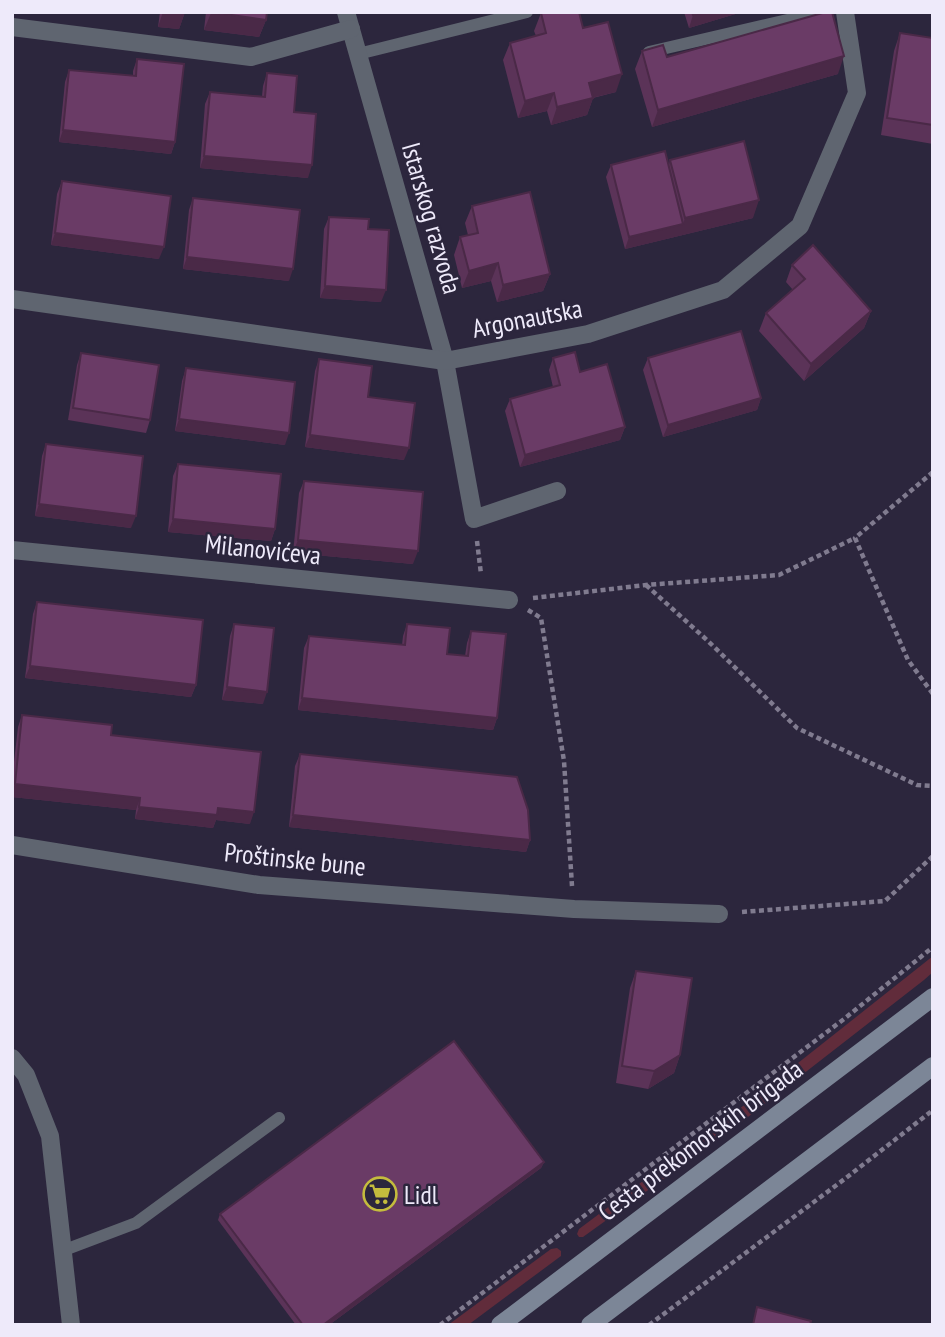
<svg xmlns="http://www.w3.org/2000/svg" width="945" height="1337" font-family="'PT Sans Narrow',sans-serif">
<rect width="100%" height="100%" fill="#2c263d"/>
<g fill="#612c3b">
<polygon points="933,956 933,972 924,980 726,1134 583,1237 579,1237 577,1234 579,1229 759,1094"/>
<polygon points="557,1248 561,1251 561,1256 468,1325 448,1325 551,1249"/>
</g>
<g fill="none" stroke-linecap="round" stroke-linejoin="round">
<g stroke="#807b8f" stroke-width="4.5" stroke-dasharray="5 3.5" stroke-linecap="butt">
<polyline points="933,472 855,538 908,660 933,694"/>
<polyline points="477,541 481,574"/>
<polyline points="646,585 708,641 797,728 917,785 933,786"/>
<polyline points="533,598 646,585 779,575 855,538"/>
<polyline points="528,610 541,618 564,761 572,886"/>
<polyline points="742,912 885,901 933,856"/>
<polyline points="440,1325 844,1019 933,947"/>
<polyline points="649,1325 846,1178 933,1110"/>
</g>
<g stroke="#5f6570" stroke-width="12">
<polyline points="649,52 822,12"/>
<polyline points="358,54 527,12"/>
<polyline points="62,1251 136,1223 279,1118"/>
</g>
<g stroke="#5f6570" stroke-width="18">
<polyline points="346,12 445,361 474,519 557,491"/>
<polyline points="12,27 251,57 351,29"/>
<polyline points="12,299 445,361 588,334 723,290 800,226 857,93 845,12"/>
<polyline points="12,550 509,600"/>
<polyline points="12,845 259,885 574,909 719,914"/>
<polyline points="12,1058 26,1075 50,1136 71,1325"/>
</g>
<g stroke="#7c8697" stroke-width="18">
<polyline points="500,1325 933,997"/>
<polyline points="590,1325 933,1066"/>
</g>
</g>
<g fill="#5b3358">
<polygon points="160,12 185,12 179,29 158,27"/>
<polygon points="206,12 267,12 266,20 259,37 204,30"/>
<polygon points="684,12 742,12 689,28"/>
<polygon points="541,13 583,28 616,92 593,98 587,115 551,125 547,111 518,118 503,60 510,43 536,36 534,31"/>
<polygon points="900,33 933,38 933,144 881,135 894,51"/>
<polygon points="642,51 667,57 838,74 652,127 635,69"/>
<polygon points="137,59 175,142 171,154 59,142 65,82 69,70 133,76 133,71"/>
<polygon points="267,73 294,112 308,178 200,168 205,104 210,92 262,96 263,86"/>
<polygon points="670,160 753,218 625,249 606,177 611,165 669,165"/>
<polygon points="62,181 159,259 51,245 57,194"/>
<polygon points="193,198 289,281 183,269 189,210"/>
<polygon points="472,206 550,274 543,291 497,302 491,281 462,288 454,255 460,237 468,235 465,223"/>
<polygon points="329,217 368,229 381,302 320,298 324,229"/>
<polygon points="792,265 871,311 864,328 804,381 759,331 766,313 793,290 786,282"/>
<polygon points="81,353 150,420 146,433 68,420 77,365"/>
<polygon points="553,358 580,372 625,427 620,440 520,467 505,411 510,399 553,387 549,370"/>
<polygon points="648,358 761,398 757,410 663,437 643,370"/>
<polygon points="319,359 368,397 404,460 305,447 315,371"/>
<polygon points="186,368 285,445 175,431 182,381"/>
<polygon points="46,444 131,528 35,516 42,456"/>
<polygon points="178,464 275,529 271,541 168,532 173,476"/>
<polygon points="304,481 413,564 293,553 299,493"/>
<polygon points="37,602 196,685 191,697 25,678 33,614"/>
<polygon points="234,624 263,704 222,700 230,636"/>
<polygon points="407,624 447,654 465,656 467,643 471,631 497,718 493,730 298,710 304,648 309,636 402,645 403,636"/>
<polygon points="22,715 111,735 250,824 216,820 213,828 135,819 136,810 12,797 12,779 18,727"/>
<polygon points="300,754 530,840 526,852 289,827 295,766"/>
<polygon points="636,971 680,1055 674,1073 648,1089 616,1083 630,988"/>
<polygon points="544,1162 541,1168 329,1325 296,1325 218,1220 220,1214"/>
</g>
<g fill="#4a2947">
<polygon points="163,12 185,12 179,29 158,27"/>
<polygon points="704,12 742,12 689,28 693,15"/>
<polygon points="211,13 266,20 259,37 204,30"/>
<polygon points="844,56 838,74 652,127 658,110"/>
<polygon points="622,74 616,92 583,100 589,83"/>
<polygon points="554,93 547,111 518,118 525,101"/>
<polygon points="593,98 587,115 551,125 557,107"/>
<polygon points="63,130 175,142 171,154 59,142"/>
<polygon points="204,156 312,165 308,178 200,168"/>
<polygon points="759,200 753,218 625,249 629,237 683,224 685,218"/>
<polygon points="55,233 164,247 159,259 51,245"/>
<polygon points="187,257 293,269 289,281 183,269"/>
<polygon points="498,263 491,281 462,288 469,271"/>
<polygon points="550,274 543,291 497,302 503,285"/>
<polygon points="325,286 386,290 381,302 320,298"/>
<polygon points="871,311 864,328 804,381 811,364"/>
<polygon points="761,398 757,410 663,437 668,425"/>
<polygon points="179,419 289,433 285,445 175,431"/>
<polygon points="625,427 620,440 520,467 525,455"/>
<polygon points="310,435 409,448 404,460 305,447"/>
<polygon points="39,504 136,516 131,528 35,516"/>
<polygon points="173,519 275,529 271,541 168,532"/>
<polygon points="298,540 418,551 413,564 293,553"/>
<polygon points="30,666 196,685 191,697 25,678"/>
<polygon points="227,687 267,692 263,704 222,700"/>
<polygon points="302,698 497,718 493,730 298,710"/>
<polygon points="15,784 140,798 136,810 12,797 12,791"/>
<polygon points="139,807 218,808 254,812 250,824 216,820 213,828 135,819"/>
<polygon points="293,815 530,840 526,852 289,827"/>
<polygon points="680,1055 674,1073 648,1089 654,1071"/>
<polygon points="544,1162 541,1168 329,1325 323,1325"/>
</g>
<g fill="#6a3b66" stroke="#4a2947" stroke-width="2">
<polygon points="211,12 267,12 266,20"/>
<polygon points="544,12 579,12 583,28 608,22 622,74 589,83 593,98 557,107 554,93 525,101 510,43 546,33 541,13"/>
<polygon points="692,12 704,12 693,15"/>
<polygon points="826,12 832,12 844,56 658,110 642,51 663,45 667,57"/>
<polygon points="900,33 933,38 933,125 887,118"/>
<polygon points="137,59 184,64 175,142 63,130 69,70 136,76"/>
<polygon points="267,73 297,76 294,112 316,114 312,165 204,156 210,92 265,97"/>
<polygon points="744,141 759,200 685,218 670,160"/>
<polygon points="665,151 683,224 629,237 611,165"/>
<polygon points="62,181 171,196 164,247 55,233"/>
<polygon points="530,192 550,274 503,285 498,263 469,271 460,237 478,233 472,206"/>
<polygon points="193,198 300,210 293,269 187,257"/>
<polygon points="329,217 369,219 368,229 389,230 386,290 325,286"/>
<polygon points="813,245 871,311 811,364 766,313 805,279 792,265"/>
<polygon points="741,331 761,398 668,425 648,358"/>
<polygon points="575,352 580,372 607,364 625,427 525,455 510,399 560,385 553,358"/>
<polygon points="81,353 159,365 150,420 73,408"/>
<polygon points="319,359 372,366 368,397 415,403 409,448 310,435"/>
<polygon points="186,368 295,382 289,433 179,419"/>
<polygon points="46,444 143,456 136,516 39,504"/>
<polygon points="178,464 281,474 275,529 173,519"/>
<polygon points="304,481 423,492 418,551 298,540"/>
<polygon points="37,602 203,620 196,685 30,666"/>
<polygon points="234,624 274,628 267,692 227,687"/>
<polygon points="407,624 450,628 447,654 468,656 471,631 506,634 497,718 302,698 309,636 405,645"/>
<polygon points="22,715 112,725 111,735 261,752 254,812 218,808 217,815 139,807 140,798 15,784"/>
<polygon points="300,754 517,777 528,810 530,840 293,815"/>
<polygon points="636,971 692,978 680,1055 654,1071 622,1066"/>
<polygon points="454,1041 544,1162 323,1325 303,1325 220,1214"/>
<polygon points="757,1307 811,1321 810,1325 753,1325"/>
</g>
<defs>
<symbol id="supermarket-ring" viewBox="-11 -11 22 22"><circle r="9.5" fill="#2c263d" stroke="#c4bc3d" stroke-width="1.5"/><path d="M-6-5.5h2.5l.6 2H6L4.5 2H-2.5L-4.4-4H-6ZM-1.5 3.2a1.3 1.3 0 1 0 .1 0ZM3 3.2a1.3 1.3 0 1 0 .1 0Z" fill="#c4bc3d"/></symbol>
</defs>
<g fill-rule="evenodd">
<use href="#supermarket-ring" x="361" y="1175" width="38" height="38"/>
</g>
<g text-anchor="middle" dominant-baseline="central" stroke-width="5" stroke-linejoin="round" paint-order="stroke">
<g font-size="26" fill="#eeeafa" stroke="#2c263d">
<text transform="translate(432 218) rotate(74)">Istarskog razvoda</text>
<text transform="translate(527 318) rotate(-11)">Argonautska</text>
<text transform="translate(263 549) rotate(6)">Milanovićeva</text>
<text transform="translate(295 859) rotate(6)">Proštinske bune</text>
<text transform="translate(700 1140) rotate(-37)">Cesta prekomorskih brigada</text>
</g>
<g font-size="26" fill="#eeeafa" stroke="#2c263d" text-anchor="start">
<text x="404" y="1194">Lidl</text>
</g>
</g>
<rect width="945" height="1337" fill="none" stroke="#eeeafa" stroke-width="28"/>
</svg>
